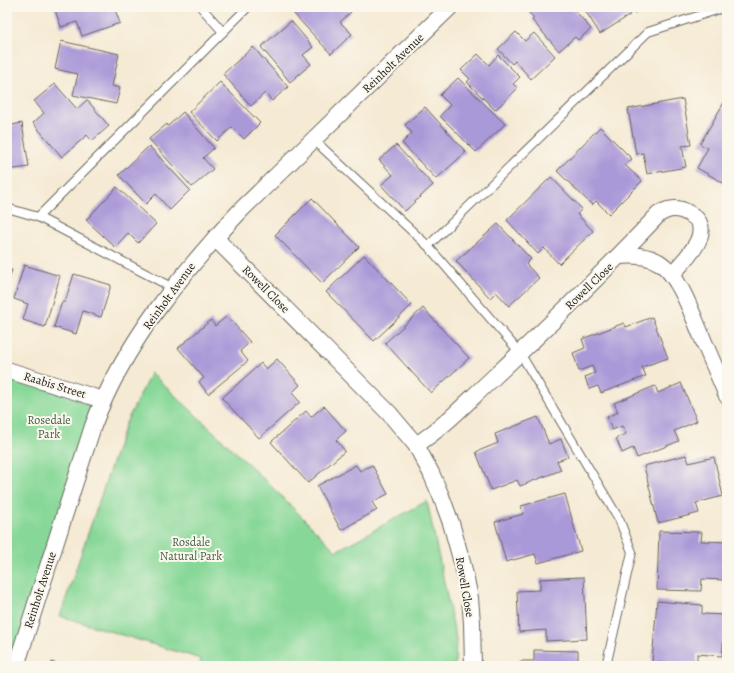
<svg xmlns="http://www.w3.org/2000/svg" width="734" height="673" font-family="Alegreya,serif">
<rect width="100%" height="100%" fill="#fbf7ec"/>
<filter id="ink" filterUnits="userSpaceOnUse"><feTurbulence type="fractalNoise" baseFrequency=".025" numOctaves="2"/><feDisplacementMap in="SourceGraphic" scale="8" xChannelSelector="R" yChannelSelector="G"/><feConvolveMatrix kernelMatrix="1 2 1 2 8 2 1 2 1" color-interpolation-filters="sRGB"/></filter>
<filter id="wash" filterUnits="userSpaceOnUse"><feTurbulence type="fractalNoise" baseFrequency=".012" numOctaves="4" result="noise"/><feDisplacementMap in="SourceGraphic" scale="16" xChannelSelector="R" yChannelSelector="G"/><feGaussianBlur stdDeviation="0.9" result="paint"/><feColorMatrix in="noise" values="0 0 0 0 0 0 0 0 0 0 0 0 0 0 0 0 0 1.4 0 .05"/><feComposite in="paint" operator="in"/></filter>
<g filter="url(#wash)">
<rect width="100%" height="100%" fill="#f5ead4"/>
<g fill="#87d898" stroke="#527a5a">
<polygon points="7,370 103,400 16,666 7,666"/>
<polygon points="151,373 260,475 336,551 427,501 456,639 455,666 200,666 201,659 60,616 125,425"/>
</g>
<g id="blocks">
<g fill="#aa99d8">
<polygon points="54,7 114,7 120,23 82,36 77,22 61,27"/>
<polygon points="301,7 346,7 351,12 340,22 352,34 331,54 294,14"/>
<polygon points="524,7 572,7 591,29 578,40 575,37 559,51 532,20 534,18"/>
<polygon points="583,7 624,7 630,15 600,34"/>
<polygon points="631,7 647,7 634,13"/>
<polygon points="291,21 313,47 303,55 311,64 290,82 261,47"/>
<polygon points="516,32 525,41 534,33 555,56 531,79 515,61 512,64 498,49"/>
<polygon points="61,41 119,54 112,86 120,88 116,104 73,95 78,74 55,69"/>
<polygon points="253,47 288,87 272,101 265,93 251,106 223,74"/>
<polygon points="478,54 489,65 498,55 520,77 513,84 518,88 495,110 467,82 470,79 461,70"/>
<polygon points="458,78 505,124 476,152 440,116 450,105 440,95"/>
<polygon points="220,82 260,123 244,139 232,127 217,141 189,112"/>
<polygon points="55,84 77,109 87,100 109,126 92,141 87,135 62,157 33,123 44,113 34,101"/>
<polygon points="727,97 727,185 697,168 708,148 700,144"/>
<polygon points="683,99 691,145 682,146 686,167 647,174 643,153 636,154 628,109"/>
<polygon points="425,107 466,152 436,179 402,143 412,133 405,125"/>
<polygon points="183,112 214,148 203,158 213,169 192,187 149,139 167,124 168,126"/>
<polygon points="22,123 29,167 7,170 7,126"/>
<polygon points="600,127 632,159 625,165 642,181 609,214 596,201 592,205 557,171"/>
<polygon points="396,145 433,185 405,211 381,185 393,175 379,160"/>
<polygon points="149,146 190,190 170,210 156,194 146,204 119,175"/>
<polygon points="551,177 582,209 577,214 593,231 559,264 544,248 538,254 507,220"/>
<polygon points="117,187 156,224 138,243 128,233 115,247 86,220"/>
<polygon points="312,198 359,247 322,283 275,235"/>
<polygon points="498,224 531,259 526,264 539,278 509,306 496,292 490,298 456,261"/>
<polygon points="364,255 412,305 374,341 326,292"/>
<polygon points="24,265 60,276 45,327 23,320 28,304 14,299"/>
<polygon points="7,269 12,270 7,285"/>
<polygon points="74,274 111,285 101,317 83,311 76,334 54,327 62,302 65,302"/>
<polygon points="423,308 469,358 431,393 385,343"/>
<polygon points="227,316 250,342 240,351 248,361 208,394 199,382 204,378 178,348 211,320 215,326"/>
<polygon points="652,317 668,358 642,367 646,376 601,393 598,386 589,389 585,377 595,373 592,366 579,371 573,353 585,348 582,339 624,323 626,327"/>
<polygon points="277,359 300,385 292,393 300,402 259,438 222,398 261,363 266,369"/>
<polygon points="681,383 697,421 674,431 679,441 637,458 633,448 622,453 616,438 626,434 622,426 612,430 607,417 618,412 614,403 655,386 658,393"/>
<polygon points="324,406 346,431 336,440 345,451 308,483 271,442 306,411 311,417"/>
<polygon points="538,417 549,444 561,439 568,457 557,461 561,470 520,486 517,480 491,490 476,452 498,443 495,434"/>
<polygon points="686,455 689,463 714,457 723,496 696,503 699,513 658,523 644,466"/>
<polygon points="356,465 360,471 372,465 388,494 372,502 377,510 341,530 317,486"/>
<polygon points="565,494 581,551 538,563 535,554 506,562 495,522 523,514 521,506"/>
<polygon points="659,531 702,532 701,541 727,542 725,580 702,579 701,591 657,590"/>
<polygon points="584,577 587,639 546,641 546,630 519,632 517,591 540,590 540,579"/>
<polygon points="657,601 702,605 702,614 726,615 722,656 697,654 697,666 652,662"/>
<polygon points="534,650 578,651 578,666 520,666 520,661 534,661"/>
<polygon points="52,662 62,666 51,666"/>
</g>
</g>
</g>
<g filter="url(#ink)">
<use href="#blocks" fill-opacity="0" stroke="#68645c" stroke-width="1"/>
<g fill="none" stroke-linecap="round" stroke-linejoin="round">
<defs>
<g id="lane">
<polyline points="201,7 223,32"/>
<polyline points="314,140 428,246 520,353 619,519 632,552 606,666"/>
<polyline points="7,208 38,217 173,288"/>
<polyline points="38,217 248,7"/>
<polyline points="428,246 648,32 726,7"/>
</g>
<g id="street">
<polyline points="215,238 389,413 416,445 431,473 441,496 451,523 463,566 470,598 472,623 473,666"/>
<path d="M619 256C634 255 647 255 660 263 679 275 693 316 702 337 710 357 719 376 727 396"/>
<polyline points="7,370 103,400"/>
<path d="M416 445C444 427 467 402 492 379 549 326 605 271 659 214 669 208 678 207 688 213 719 228 685 260 672 274"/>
<path d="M16 666 93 426C124 343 181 274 241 210L450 7"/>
</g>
</defs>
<use href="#lane" stroke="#68645c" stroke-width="10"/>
<use href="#street" stroke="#68645c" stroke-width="18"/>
<use href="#lane" stroke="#fff" stroke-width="8"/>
<use href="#street" stroke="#fff" stroke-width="16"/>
</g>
</g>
<g text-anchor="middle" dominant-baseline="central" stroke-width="4" stroke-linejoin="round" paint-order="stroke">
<g font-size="12" fill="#1c1c1c" stroke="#fbf7ec">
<text transform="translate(393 63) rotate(-44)">Reinholt Avenue</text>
<text transform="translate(589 286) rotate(-44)">Rowell Close</text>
<text transform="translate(266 289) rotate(45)">Rowell Close</text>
<text transform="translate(169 296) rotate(-54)">Reinholt Avenue</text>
<text transform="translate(55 385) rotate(17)">Raabis Street</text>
<text transform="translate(465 587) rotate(80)">Rowell Close</text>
<text transform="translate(40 590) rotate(-72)">Reinholt Avenue</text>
</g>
<g font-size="12" fill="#415e47" stroke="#fbf7ec">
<text x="49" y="420">Rosedale<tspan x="49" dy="14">Park</tspan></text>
<text x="191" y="542">Rosdale<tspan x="191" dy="14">Natural Park</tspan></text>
</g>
</g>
<rect width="734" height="673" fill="none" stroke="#fbf7ec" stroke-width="24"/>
</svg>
